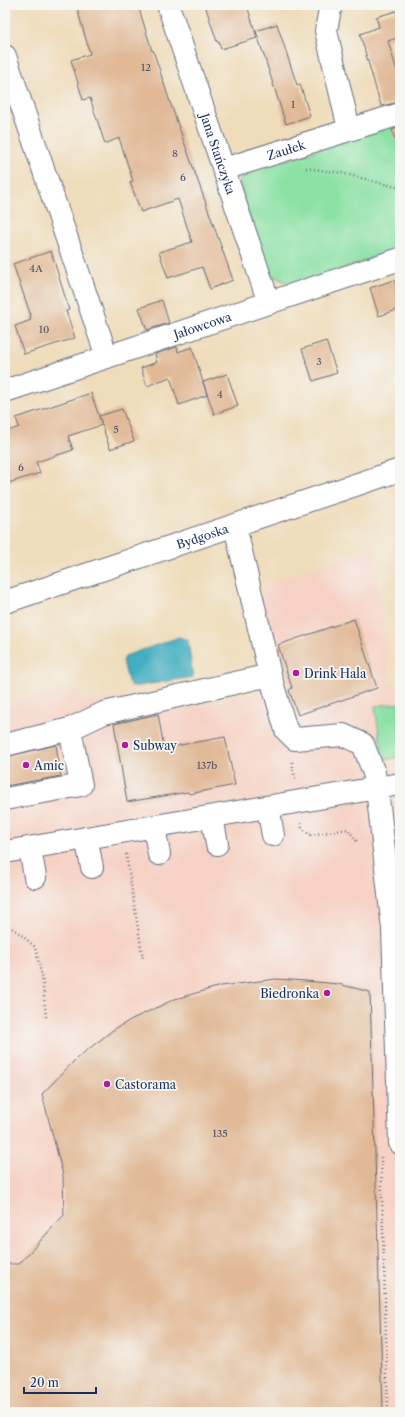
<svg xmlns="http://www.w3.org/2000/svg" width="405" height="1417" font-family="'Libre Caslon Text',serif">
<rect width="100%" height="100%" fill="#f6f6f2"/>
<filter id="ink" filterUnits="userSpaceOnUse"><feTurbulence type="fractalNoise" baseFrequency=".025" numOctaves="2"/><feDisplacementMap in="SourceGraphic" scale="8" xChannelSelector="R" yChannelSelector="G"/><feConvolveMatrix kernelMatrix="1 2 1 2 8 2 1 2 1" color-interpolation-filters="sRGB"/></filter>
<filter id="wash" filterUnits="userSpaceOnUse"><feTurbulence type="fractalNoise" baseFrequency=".012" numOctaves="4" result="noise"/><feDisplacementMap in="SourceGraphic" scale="16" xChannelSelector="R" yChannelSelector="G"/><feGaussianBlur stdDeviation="0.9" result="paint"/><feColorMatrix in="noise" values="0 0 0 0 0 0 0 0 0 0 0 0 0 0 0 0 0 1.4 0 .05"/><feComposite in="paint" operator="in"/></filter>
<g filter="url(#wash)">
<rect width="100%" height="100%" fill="#efdcba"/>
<polygon fill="#f6d2c4" points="374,549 391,686 400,686 400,1412 5,1412 5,702 14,700 80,690 82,703 153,691 158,713 258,694 264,584"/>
<g fill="#8be1a4" stroke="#538881">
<path d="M400 122V249L297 284C284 283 276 278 266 270L239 182 244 174Z"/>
<polygon points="400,703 400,757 383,760 375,706"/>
</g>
<polygon fill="#42afc0" stroke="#2e6f8f" points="179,637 188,640 193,677 132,687 128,681 123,662 125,656"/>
<g id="blocks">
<g fill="#e1b996">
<polygon points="88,5 138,5 152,51 153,50 170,102 233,280 210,289 202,267 168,278 159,252 192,242 178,199 141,212 130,182 133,181 119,138 105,144 90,98 83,100 71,60 90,54 77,8"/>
<polygon points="205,5 247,5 257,38 221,49 219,42 217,42"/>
<polygon points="396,11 400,23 400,37 388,41 400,81 400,102 381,106 360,34 379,27 376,17"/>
<polygon points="277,24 297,85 300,84 310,116 286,124 256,31"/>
<polygon points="400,127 400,139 395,140 392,130"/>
<polygon points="51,251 69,310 66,311 75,338 24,354 15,326 31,320 30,316 31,316 13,264"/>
<polygon points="394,280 400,297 400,309 379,316 370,288"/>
<polygon points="162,300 169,323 147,330 139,308"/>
<polygon points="326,341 337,373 313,381 302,349"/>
<polygon points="177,347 178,352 192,347 207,395 179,405 170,377 147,386 141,368 157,362 155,354"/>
<polygon points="227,374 238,406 214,414 203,382"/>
<polygon points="91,393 102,425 68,436 73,450 36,462 40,473 5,484 5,432 19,427 16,418"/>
<polygon points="122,409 134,441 110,449 99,416"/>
<polygon points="354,619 377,688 298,715 289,690 292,688 278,645"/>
<polygon points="158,714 164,748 225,737 235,785 189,794 188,792 127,802 114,724"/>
<polygon points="56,745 61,776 5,786 5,757"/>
<polygon points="276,979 306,981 338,984 370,992 383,1412 7,1412 5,1331 5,1264 19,1264 64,1215 63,1175 42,1094 77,1058 113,1030 132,1019 175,999 221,986"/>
</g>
</g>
</g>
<g filter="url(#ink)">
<use href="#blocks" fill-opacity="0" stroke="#656c7e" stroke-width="1"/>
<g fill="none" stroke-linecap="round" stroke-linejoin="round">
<defs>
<g id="minor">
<path id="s1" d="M168 5 269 303"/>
<polyline points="332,5 330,9 326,31 349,129"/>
<polyline points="5,56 107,357"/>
<path id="s2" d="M224 169 400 114"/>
<path id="s3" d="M5 391 400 259"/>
<polyline points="235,526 270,675 286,730 295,739 343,735 363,744 374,773 377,789 393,929 400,1143"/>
<path id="s4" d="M5 602 400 470"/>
<polyline points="5,745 70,729 104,713 270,675"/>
<polyline points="5,799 81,785 70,729"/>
<polyline points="268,807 273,835"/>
<polyline points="212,817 217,844"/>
<polyline points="154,827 159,854"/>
<polyline points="86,838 92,867"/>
<polyline points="30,848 35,877"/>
<polyline points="5,852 400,784"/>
</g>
</defs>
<use href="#minor" stroke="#656c7e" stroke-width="24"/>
<g stroke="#656c7e" stroke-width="2.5" stroke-dasharray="1 3" stroke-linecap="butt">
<polyline points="306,168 342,173 400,188"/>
<polyline points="292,762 295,779"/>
<polyline points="301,823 302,828 310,835 348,829 358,843"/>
<polyline points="126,854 143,959"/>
<polyline points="5,924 18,932 35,947 42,977 46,1017"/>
<polyline points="381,1157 388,1412"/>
</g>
<use href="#minor" stroke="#fff" stroke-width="22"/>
</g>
</g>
<g fill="#b5179e" stroke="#f6f6f2" stroke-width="1.5">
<circle cx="296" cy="673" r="4"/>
<circle cx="125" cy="745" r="4"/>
<circle cx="26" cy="765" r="4"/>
<circle cx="327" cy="993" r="4"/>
<circle cx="107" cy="1084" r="4"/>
</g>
<g text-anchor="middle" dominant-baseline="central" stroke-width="3.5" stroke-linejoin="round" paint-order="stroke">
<g font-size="10" fill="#4c526c">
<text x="146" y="67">12</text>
<text x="293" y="104">1</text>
<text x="175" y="153">8</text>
<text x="183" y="177">6</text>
<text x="36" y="268">4A</text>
<text x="44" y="329">10</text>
<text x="319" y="361">3</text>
<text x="220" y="394">4</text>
<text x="116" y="429">5</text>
<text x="21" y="467">6</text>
<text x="207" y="765">137b</text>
<text x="220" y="1133">135</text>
</g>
<g font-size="12" fill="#1b2f5e" stroke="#f6f6f2">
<text stroke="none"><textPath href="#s2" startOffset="65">Zaułek</textPath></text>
<text stroke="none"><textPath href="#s1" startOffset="157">Jana Stańczyka</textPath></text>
<text stroke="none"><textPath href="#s3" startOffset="208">Jałowcowa</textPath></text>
<text stroke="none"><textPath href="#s4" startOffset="208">Bydgoska</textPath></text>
</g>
<g font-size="12" fill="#1b2f5e" stroke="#f6f6f2" text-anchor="start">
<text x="304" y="673">Drink Hala</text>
<text x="133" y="745">Subway</text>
<text x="34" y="765">Amic</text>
<text x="319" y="993" text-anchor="end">Biedronka</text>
<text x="115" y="1084">Castorama</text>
</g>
</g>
<rect width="405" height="1417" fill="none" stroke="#f6f6f2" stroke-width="20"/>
<path d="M24 1387v6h72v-6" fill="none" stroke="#1b2f5e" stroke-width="2"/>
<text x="30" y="1387" font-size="12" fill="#1b2f5e" stroke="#f6f6f2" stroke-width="3" paint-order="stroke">20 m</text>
</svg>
